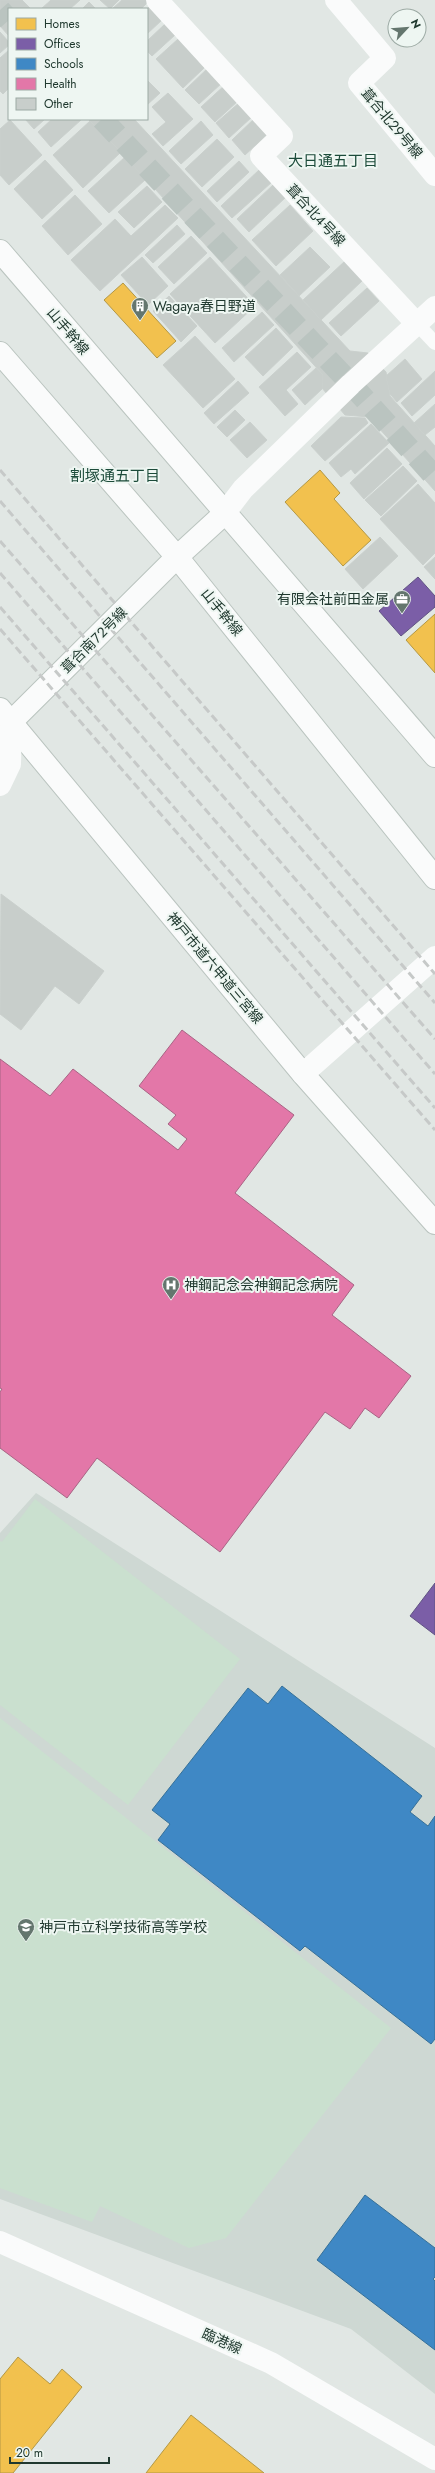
<svg xmlns="http://www.w3.org/2000/svg" width="435" height="2473" font-family="Jost,'Noto Sans JP',sans-serif">
<rect width="100%" height="100%" fill="#e1e7e4"/>
<polygon fill="#ced8d3" points="36,1493 435,1748 435,2394 351,2329 0,2199 0,1533"/>
<g fill="#cae0cf">
<polygon points="35,1499 240,1659 128,1805 0,1705 0,1541 2,1542"/>
<polygon points="0,1718 391,2028 226,2238 189,2248 100,2206 92,2222 0,2188"/>
</g>
<g fill="#f2c14e" stroke="#b39845">
<polygon points="123,283 176,341 157,358 104,300"/>
<polygon points="320,470 340,493 334,499 371,540 343,566 285,502"/>
<polygon points="435,614 435,673 406,640"/>
<polygon points="18,2357 50,2384 62,2369 82,2387 13,2473 0,2473 0,2379"/>
<polygon points="191,2415 264,2473 146,2473"/>
</g>
<g fill="#7b5ea7" stroke="#605383">
<polygon points="418,577 435,596 435,607 401,636 379,611"/>
<polygon points="435,1583 435,1635 410,1616"/>
</g>
<g fill="#3f88c5" stroke="#367098">
<polygon points="282,1686 422,1796 410,1812 428,1826 435,1816 435,2039 431,2044 305,1946 300,1951 158,1840 170,1824 152,1810 248,1688 268,1704"/>
<polygon points="365,2195 435,2248 435,2277 433,2279 435,2281 435,2350 317,2260"/>
</g>
<polygon fill="#e377a8" stroke="#a86484" points="182,1030 294,1115 235,1193 354,1285 332,1315 411,1376 379,1418 365,1408 350,1429 325,1412 220,1552 97,1458 67,1498 0,1448 0,1392 2,1389 0,1388 0,1059 50,1096 73,1069 178,1150 187,1139 168,1124 176,1115 139,1086"/>
<g fill="#c8cecb" stroke="#cad0cd">
<polygon points="0,0 22,0 31,9 9,9 9,36 0,26"/>
<polygon points="51,0 80,0 70,9 41,9"/>
<polygon points="100,0 119,0 110,9"/>
<polygon points="122,0 146,0 148,2 141,9 112,9"/>
<polygon points="89,2 96,9 82,9"/>
<polygon points="151,5 163,19 147,34 147,9"/>
<polygon points="165,24 175,35 152,56 147,51 147,41"/>
<polygon points="0,32 9,42 9,45 0,53"/>
<polygon points="178,39 204,68 183,88 156,59"/>
<polygon points="9,50 9,88 3,94 0,91 0,58"/>
<polygon points="209,67 223,82 199,104 185,90"/>
<polygon points="147,80 160,93 147,105"/>
<polygon points="225,85 239,100 215,122 201,107"/>
<polygon points="168,93 193,119 163,146 152,134 166,122 152,107"/>
<polygon points="240,102 253,116 229,138 216,123"/>
<polygon points="255,118 269,133 245,155 232,140"/>
<polygon points="25,119 45,119 34,129"/>
<polygon points="52,119 82,119 51,147 38,132"/>
<polygon points="88,119 134,119 350,351 368,353 386,372 390,396 435,446 435,491 369,417 345,415 322,388 323,375 146,179"/>
<polygon points="10,120 42,155 9,185 0,175 0,129"/>
<polygon points="90,121 121,152 83,188 53,155"/>
<polygon points="201,121 213,135 181,164 169,151"/>
<polygon points="217,139 234,157 202,187 185,169"/>
<polygon points="125,157 146,179 109,213 88,191"/>
<polygon points="45,160 73,190 42,219 14,189"/>
<polygon points="239,161 249,172 217,202 207,191"/>
<polygon points="260,169 272,182 232,218 221,206"/>
<polygon points="274,184 286,197 249,232 237,219"/>
<polygon points="147,186 162,202 134,228 118,212"/>
<polygon points="75,195 102,224 68,255 42,226"/>
<polygon points="165,205 178,218 100,291 71,260 115,219 131,236"/>
<polygon points="290,205 313,231 276,266 252,240"/>
<polygon points="177,225 185,234 153,263 145,255"/>
<polygon points="191,236 207,253 174,284 158,267"/>
<polygon points="310,247 330,267 299,296 280,275"/>
<polygon points="142,257 168,286 148,305 121,275"/>
<polygon points="210,257 255,306 215,343 170,294"/>
<polygon points="345,261 363,280 321,320 303,300"/>
<polygon points="367,288 379,301 341,336 329,323"/>
<polygon points="169,296 197,326 181,342 153,311"/>
<polygon points="262,312 274,325 234,362 222,348"/>
<polygon points="276,328 293,347 263,376 245,357"/>
<polygon points="195,336 235,379 203,408 163,365"/>
<polygon points="297,352 311,367 286,390 298,404 285,416 259,387"/>
<polygon points="405,359 422,379 397,402 390,394 386,376"/>
<polygon points="316,368 323,375 322,389 305,405 292,390"/>
<polygon points="435,371 435,395 412,416 401,403"/>
<polygon points="238,381 249,393 214,424 204,413"/>
<polygon points="435,404 435,427 425,435 414,423"/>
<polygon points="235,410 245,420 227,437 217,427"/>
<polygon points="341,417 365,418 368,423 325,461 311,446"/>
<polygon points="250,422 267,440 247,458 230,440"/>
<polygon points="371,424 389,443 355,474 351,469 341,477 329,463"/>
<polygon points="387,448 402,464 364,499 350,483"/>
<polygon points="403,466 417,481 381,516 365,500"/>
<polygon points="418,484 435,503 435,553 423,565 380,519"/>
<polygon points="380,537 398,556 363,589 345,569"/>
<polygon points="435,557 435,579 424,567"/>
<polygon points="1,894 104,971 79,1004 55,986 21,1030 0,1014"/>
</g>
<g fill="none" stroke-linecap="round" stroke-linejoin="round">
<g stroke="#bac4c0" stroke-width="22" stroke-dasharray="22 11" stroke-linecap="butt">
<polyline points="0,10 9,20"/>
<polyline points="102,119 351,384 435,477"/>
</g>
<defs>
<g id="secondary">
<polyline points="0,251 435,756"/>
<polyline points="0,353 177,557 435,878"/>
<polyline points="0,709 303,1074 435,1223"/>
<polyline points="11,722 177,557 224,514"/>
</g>
</defs>
<use href="#secondary" stroke="#bac4bf" stroke-width="24"/>
<polyline stroke="#fafbfb" stroke-width="14" points="417,324 435,343"/>
<g stroke="#fafbfb" stroke-width="22">
<polyline points="157,0 282,136 261,156 417,324"/>
<polyline points="336,0 385,58 359,83 435,175"/>
<polyline points="224,514 243,489 351,384 435,307"/>
<polyline points="0,785 10,764 11,722"/>
<polyline points="303,1074 435,957"/>
<polyline points="0,2242 271,2363 435,2459"/>
</g>
<use href="#secondary" stroke="#fafbfb" stroke-width="22"/>
<g stroke="#c6c9c8" stroke-width="3" stroke-dasharray="8 4" stroke-linecap="butt">
<polyline points="0,470 435,974"/>
<polyline points="0,501 435,1003"/>
<polyline points="0,541 435,1039"/>
<polyline points="0,573 435,1074"/>
<polyline points="0,607 435,1108"/>
<polyline points="0,629 435,1130"/>
</g>
</g>
<defs>
<symbol id="building-pin" viewBox="-11 -11 22 30"><path d="M0 17L-7.5 6A9.5 9.5 0 1 1 7.5 6Z" fill="#64766e" stroke="#eef6f2"/><path d="M-4-6H4V6H1V3H-1V6H-4ZM-2.5-4.3h1.7v1.8h-1.7ZM.8-4.3h1.7v1.8H.8ZM-2.5-1h1.7V.8h-1.7ZM.8-1h1.7V.8H.8Z" fill="#fff"/></symbol>
<symbol id="office-pin" viewBox="-11 -11 22 30"><path d="M0 17L-7.5 6A9.5 9.5 0 1 1 7.5 6Z" fill="#64766e" stroke="#eef6f2"/><path d="M-6-3h4V-5.5h4V-3h4V5H-6ZM-1-4.5V-3h2v-1.5ZM-6 0V1H6V0Z" fill="#fff"/></symbol>
<symbol id="hospital-pin" viewBox="-11 -11 22 30"><path d="M0 17L-7.5 6A9.5 9.5 0 1 1 7.5 6Z" fill="#64766e" stroke="#eef6f2"/><path d="M-5-5h3v3.5h4V-5h3V5h-3V1.5h-4V5h-3Z" fill="#fff"/></symbol>
<symbol id="school-pin" viewBox="-11 -11 22 30"><path d="M0 17L-7.5 6A9.5 9.5 0 1 1 7.5 6Z" fill="#64766e" stroke="#eef6f2"/><path d="M0-5L7-2L0 1L-7-2ZM-4 1L0 2.5L4 1V4Q0 6-4 4Z" fill="#fff"/></symbol>
</defs>
<g fill-rule="evenodd">
<use href="#building-pin" x="130" y="296" width="20" height="27"/>
<use href="#office-pin" x="392" y="589" width="20" height="27"/>
<use href="#hospital-pin" x="161" y="1275" width="20" height="27"/>
<use href="#school-pin" x="16" y="1917" width="20" height="27"/>
</g>
<g text-anchor="middle" dominant-baseline="central" stroke-width="4" stroke-linejoin="round" paint-order="stroke">
<g font-size="14" fill="#20392f" stroke="#eef6f2">
<text transform="translate(392 123) rotate(50)">葺合北２９号線</text>
<text transform="translate(316 215) rotate(47)">葺合北４号線</text>
<text transform="translate(68 331) rotate(50)">山手幹線</text>
<text transform="translate(222 612) rotate(51)">山手幹線</text>
<text transform="translate(94 640) rotate(-45)">葺合南７２号線</text>
<text transform="translate(215 968) rotate(50)">神戸市道六甲道三宮線</text>
<text transform="translate(222 2341) rotate(24)">臨港線</text>
</g>
<g font-size="14" fill="#20392f" stroke="#eef6f2" text-anchor="start">
<text x="153" y="306">Wagaya春日野道</text>
<text x="389" y="599" text-anchor="end">有限会社前田金属</text>
<text x="184" y="1285">神鋼記念会神鋼記念病院</text>
<text x="39" y="1927">神戸市立科学技術高等学校</text>
</g>
<g font-size="15" fill="#1c4b3a" stroke="#eef6f2">
<text x="333" y="161">大日通五丁目</text>
<text x="115" y="476">割塚通五丁目</text>
</g>
</g>
<rect x="8" y="8" width="140" height="112" fill="#eef6f2" stroke="#9caaa4"/>
<rect x="16" y="18" width="20" height="12" fill="#f2c14e" stroke="#9caaa4"/>
<text x="44" y="28" font-size="12" fill="#20392f">Homes</text>
<rect x="16" y="38" width="20" height="12" fill="#7b5ea7" stroke="#9caaa4"/>
<text x="44" y="48" font-size="12" fill="#20392f">Offices</text>
<rect x="16" y="58" width="20" height="12" fill="#3f88c5" stroke="#9caaa4"/>
<text x="44" y="68" font-size="12" fill="#20392f">Schools</text>
<rect x="16" y="78" width="20" height="12" fill="#e377a8" stroke="#9caaa4"/>
<text x="44" y="88" font-size="12" fill="#20392f">Health</text>
<rect x="16" y="98" width="20" height="12" fill="#c8cecb" stroke="#9caaa4"/>
<text x="44" y="108" font-size="12" fill="#20392f">Other</text>
<g transform="translate(407 28) rotate(64)"><circle r="19" fill="#eef6f2" stroke="#9caaa4"/>
<path d="M0-3L7 15L0 10L-7 15Z" fill="#64766e"/>
<text y="-6" font-size="11" font-weight="bold" text-anchor="middle" fill="#20392f">N</text>
</g>
<path d="M10 2457v6h99v-6" fill="none" stroke="#20392f" stroke-width="2"/>
<text x="16" y="2457" font-size="12" fill="#20392f" stroke="#eef6f2" stroke-width="3" paint-order="stroke">20 m</text>
</svg>
